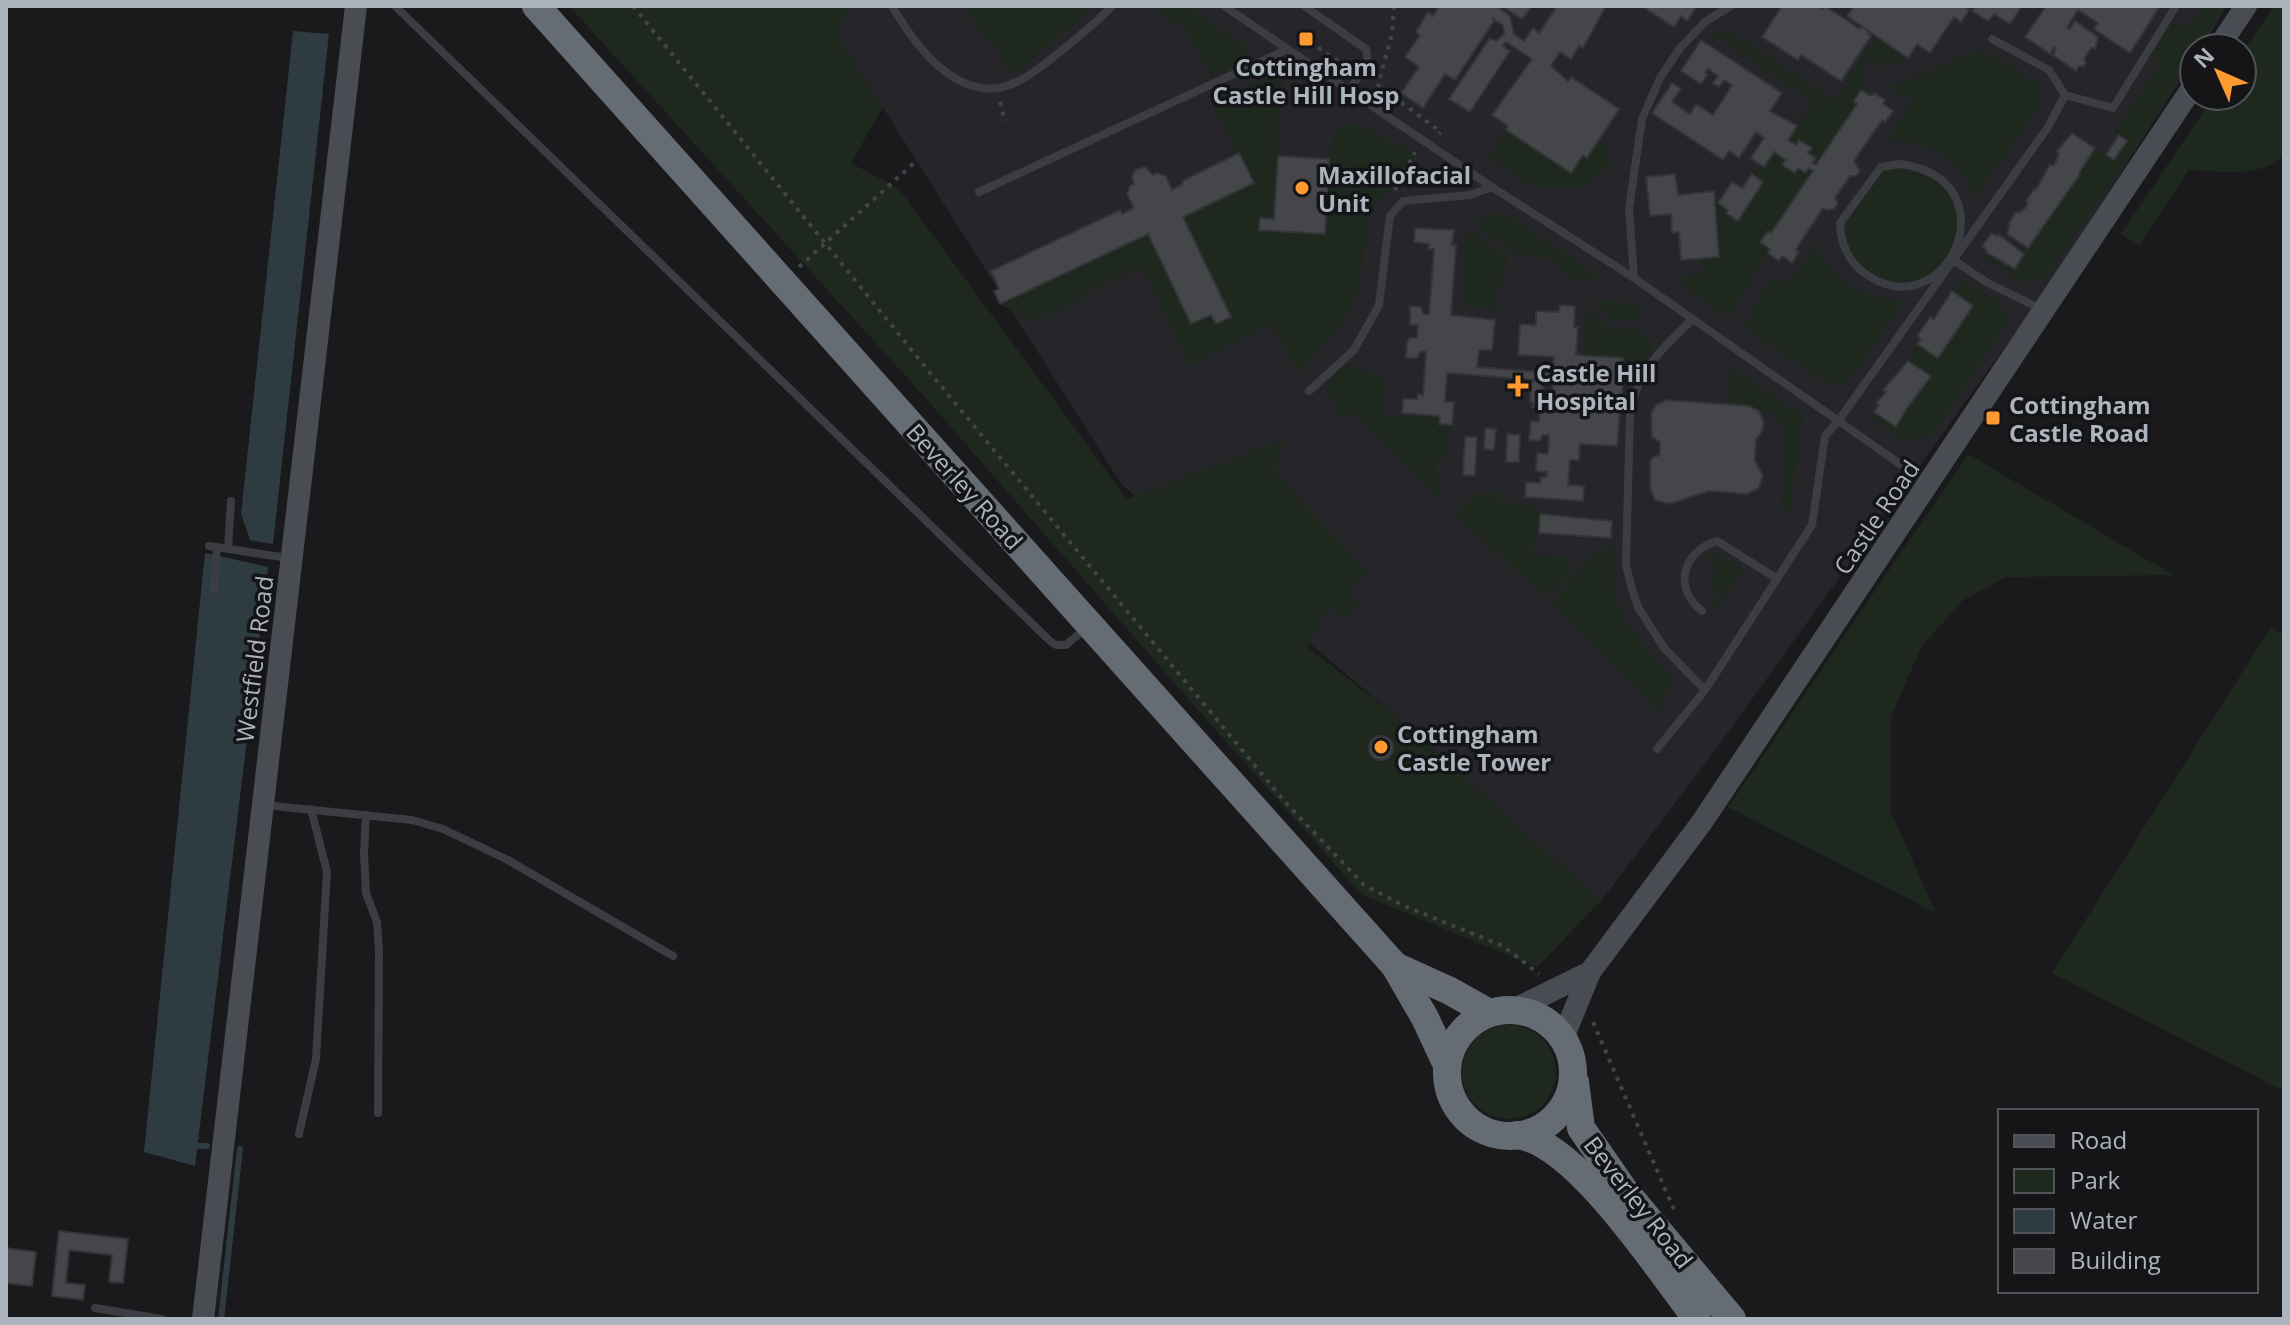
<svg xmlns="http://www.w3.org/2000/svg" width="2290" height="1325" font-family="'Open Sans',sans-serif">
<rect width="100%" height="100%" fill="#1a1a1d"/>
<polygon fill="#26262a" points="804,6 2227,6 2201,48 2194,48 2194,58 2048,287 1722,741 1601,901 1390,711 1122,485 835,32"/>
<g fill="#1f281f">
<polygon points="569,6 854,6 835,32 883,107 851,163 899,189 1127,499 1285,438 1275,473 1369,572 1349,592 1358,603 1345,621 1328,608 1307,647 1390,711 1601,901 1537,967 1362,895 1182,692 923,395"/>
<polygon points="962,6 1096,6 1022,68 1007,75 1002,58"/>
<polygon points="1150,6 1186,6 1245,45 1249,50 1246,57 1212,77 1183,28"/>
<polygon points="2204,6 2225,6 2198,48 2194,48 2194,55 2137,144 2048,274 2039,280 2021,283 1982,257 1986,252 2008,267 2009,265 2015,268 2080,174 2095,147 2114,160 2127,141 2114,131 2160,63 2150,55 2173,18 2189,28"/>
<path d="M2274 6H2284V155C2260 179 2221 171 2189 170L2139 246 2121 234 2214 96H2242V53Z"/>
<polygon points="1718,31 1731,32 1835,101 1876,36 1908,58 1887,68 1869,60 1863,69 1868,81 1854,101 1857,104 1816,165 1812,163 1815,158 1808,153 1811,148 1799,140 1796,145 1788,140 1813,102 1710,33"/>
<path d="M1982 48 2037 83 2042 96 2038 108 1975 199C1962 155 1928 146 1887 140L1912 101 1889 87Z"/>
<path d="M1274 76 1283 83 1287 95C1275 116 1277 132 1278 156 1278 176 1275 198 1274 219L1260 218 1259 230 1325 234 1332 138C1352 112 1369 129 1390 141 1398 146 1407 148 1416 152L1394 191 1384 193C1359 218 1368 261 1357 294 1346 325 1320 350 1298 374L1271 323 1189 366 1142 267 1033 322 1000 304 1148 234 1191 324 1211 315 1216 324 1231 317 1183 217 1253 183 1212 104 1239 88Z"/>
<polygon points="1506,130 1571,173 1583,155 1587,158 1601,137 1613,163 1590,183 1581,187 1535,188 1489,157"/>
<polygon points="1774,152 1786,160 1783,165 1794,173 1798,168 1805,173 1809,168 1813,171 1771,233 1768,231 1761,242 1770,249 1729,318 1683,287 1684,276 1702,275 1700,258 1719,256 1715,205 1718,203 1728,210 1726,214 1738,221 1763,183 1752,174"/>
<polygon points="1919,166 1950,188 1962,223 1952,259 1918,284 1876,281 1846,252 1840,223 1881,167"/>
<polygon points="1497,212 1516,220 1600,277 1576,282 1554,260 1516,254 1472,222"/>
<polygon points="1467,229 1509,258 1498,292 1497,309 1463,306"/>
<path d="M1816 242C1830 283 1864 300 1905 300L1849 381 1842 386 1825 383 1743 327 1771 277 1778 281H1792Z"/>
<path d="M1962 279 2000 302 2009 320 1934 434C1901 448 1898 436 1870 418L1874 412 1897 427 1905 411 1930 376 1908 361 1917 344 1938 358 1973 306 1952 291Z"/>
<polygon points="1591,300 1632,303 1645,309 1636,319 1613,321"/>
<polygon points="1588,306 1610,330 1636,329 1655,343 1623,390 1624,372 1584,356"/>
<polygon points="1350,365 1377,374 1387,385 1382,415 1440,416 1439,424 1452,425 1446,461 1435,461 1442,500 1352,411 1344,419 1336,411 1326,388 1339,370"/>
<polygon points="1730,367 1804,416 1789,518 1780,505 1786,434 1769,412 1729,405"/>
<polygon points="1968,454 2173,575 2007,577 1963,600 1921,647 1891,717 1891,812 1936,913 1728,807"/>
<path d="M1490 491 1499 493V502L1532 504 1540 514 1539 533 1530 553 1568 558 1574 569 1551 594 1543 596 1455 514C1466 500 1473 493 1490 491Z"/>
<path d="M1615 544C1607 611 1630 630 1673 676L1660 714 1550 604C1566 587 1593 548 1615 544Z"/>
<polygon points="1715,552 1744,569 1717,610 1711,605 1719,592 1707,584 1718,568 1703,558"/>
<polygon points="2271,627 2284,635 2284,1091 2052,973"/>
<circle cx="1509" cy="1072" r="47"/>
</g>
<g fill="#2e3c42">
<polygon points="293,31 329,34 273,544 250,540 241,514"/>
<polygon points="205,553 268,567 195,1166 144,1152"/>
</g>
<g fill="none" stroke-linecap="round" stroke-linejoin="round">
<g stroke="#2e3c42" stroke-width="6">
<polyline points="198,1146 207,1146"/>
<polyline points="221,1319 240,1149"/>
</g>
</g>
<g fill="#44464a" stroke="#343539" stroke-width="2">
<polygon points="1439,6 1496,6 1510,16 1514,34 1524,41 1533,28 1539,33 1557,6 1606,6 1583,48 1579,46 1571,59 1560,52 1551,66 1568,81 1571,77 1619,109 1587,158 1583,155 1571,173 1506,130 1508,126 1492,115 1532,59 1506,42 1503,46 1510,51 1470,112 1449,99 1490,38 1496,41 1504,34 1503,25 1492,18 1494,21 1455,80 1445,74 1423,108 1401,93 1419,67 1405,57 1420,35 1416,32 1428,12 1433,16"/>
<polygon points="1502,6 1532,6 1522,19"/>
<polygon points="1697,6 1687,21 1681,16 1674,27 1643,7"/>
<polygon points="1782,6 1818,6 1823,9 1825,6 1860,29 1861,26 1869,32 1868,34 1871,36 1841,81 1801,55 1798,60 1762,37"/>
<polygon points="1854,6 1963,6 1969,10 1961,22 1954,17 1930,53 1917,44 1908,58 1847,16"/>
<polygon points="1976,6 2022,6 2010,24 1994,14 1988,21 1972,11"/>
<polygon points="2046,6 2160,6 2130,53 2094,29 2098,23 2078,10 2067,27 2070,29 2075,21 2098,37 2095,49 2091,48 2084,59 2086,63 2083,67 2079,66 2076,71 2053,55 2056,49 2054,47 2050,54 2025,37"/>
<polygon points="1701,40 1782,93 1770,111 1797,126 1788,140 1796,145 1799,140 1812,148 1808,153 1816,158 1812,163 1816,165 1857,104 1854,101 1861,90 1871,96 1874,93 1885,100 1883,104 1893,111 1885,122 1882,120 1854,161 1860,171 1856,176 1850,176 1835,198 1838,203 1834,209 1827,210 1823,208 1796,249 1799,252 1792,263 1782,256 1779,261 1768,253 1770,249 1760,242 1768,231 1771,233 1813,171 1809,168 1805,173 1798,168 1795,173 1782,165 1786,160 1774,152 1764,167 1751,158 1764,138 1756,132 1739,158 1729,151 1723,160 1652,113 1672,83 1681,88 1672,102 1690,114 1696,104 1713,115 1732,85 1724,80 1719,87 1713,83 1718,76 1708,69 1705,73 1708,74 1701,84 1681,71"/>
<polygon points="2072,133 2095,148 2079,173 2080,174 2028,248 2007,234 2010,225 2008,224 2016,212 2019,213 2026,207 2028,203 2026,201 2034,189 2036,190 2050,164 2053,166 2056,162 2059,153 2056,152"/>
<polygon points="2119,135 2127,141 2114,160 2106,155"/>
<polygon points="1239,153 1254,183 1183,217 1231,317 1216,324 1211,315 1191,324 1148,234 1000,304 994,291 999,289 991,271 1120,210 1122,214 1134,208 1127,194 1130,186 1134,184 1132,176 1135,170 1145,167 1153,175 1157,173 1166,176 1172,190 1183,184 1182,181"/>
<polygon points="1278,156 1329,159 1325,234 1259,230 1260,218 1274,219"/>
<polygon points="1675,174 1678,195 1714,191 1719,257 1681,260 1679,232 1672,233 1671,214 1650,216 1646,177"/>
<polygon points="1752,174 1763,182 1738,221 1726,213 1728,210 1718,203 1732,182 1742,188"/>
<polygon points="1415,228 1454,230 1452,245 1456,245 1451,315 1495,320 1492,350 1479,350 1477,367 1553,373 1554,357 1518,355 1520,324 1536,325 1536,311 1559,312 1560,305 1575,306 1574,327 1578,327 1576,355 1623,358 1622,372 1624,372 1617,446 1580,444 1579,460 1570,460 1568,485 1584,486 1583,501 1525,497 1526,482 1540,483 1541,477 1546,477 1547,472 1536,471 1537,453 1548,454 1549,435 1543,435 1540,441 1529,440 1531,421 1539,422 1540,408 1532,407 1533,402 1530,402 1531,381 1542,382 1544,396 1551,397 1553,381 1447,373 1445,402 1454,402 1452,425 1439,424 1440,416 1402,413 1403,399 1417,399 1418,394 1423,395 1426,352 1420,352 1417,358 1406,358 1407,343 1409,338 1417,338 1418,325 1410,325 1410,306 1421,307 1423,314 1429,314 1434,249 1428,249 1429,244 1414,242"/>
<polygon points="1992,233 1997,236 1998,234 2024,254 2015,269 1986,252 1987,250 1982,246"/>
<polygon points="1952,291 1973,306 1938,358 1917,344 1921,339 1917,336 1930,317 1934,319"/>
<polygon points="1908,361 1931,376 1905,411 1896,427 1874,412 1879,405 1876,403 1886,392 1883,390"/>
<polygon points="1667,400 1749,406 1759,411 1764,423 1761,433 1756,439 1755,461 1763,475 1759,488 1747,494 1709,491 1669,504 1655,500 1650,488 1650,462 1653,457 1660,455 1660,442 1652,437 1651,414 1656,405"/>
<polygon points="1485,428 1496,429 1494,450 1484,449"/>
<polygon points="1507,434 1520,435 1519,462 1506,462"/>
<polygon points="1465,437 1477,437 1475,476 1463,475"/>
<polygon points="1540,514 1612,521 1611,538 1539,533"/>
<circle cx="1381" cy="748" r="12"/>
<polygon points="59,1231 128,1239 123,1283 109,1282 112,1255 69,1250 66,1283 85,1285 83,1300 52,1296"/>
<polygon points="6,1248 36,1252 32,1286 6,1283"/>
</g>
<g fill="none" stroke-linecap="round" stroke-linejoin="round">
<g stroke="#414449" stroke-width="4" stroke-dasharray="4 6" stroke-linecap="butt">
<polyline points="633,6 931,374 1285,802 1364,885 1404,906 1503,946 1539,974"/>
<polyline points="1394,6 1392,34 1378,85 1441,132 1439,134"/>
<polyline points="1310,42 1348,68"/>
<polyline points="1000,102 1005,122"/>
<polyline points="1395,190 1415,152"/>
<polyline points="799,267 914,163"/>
<polyline points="1593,1022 1675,1212"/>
</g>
<g stroke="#3b3d42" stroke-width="8">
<polyline points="395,6 1050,641 1056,645 1066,645 1086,628"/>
<path d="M892 6C913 42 950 94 998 88 1021 84 1039 68 1056 55 1076 39 1095 24 1112 6"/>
<polyline points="1224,6 1492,187 1634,278 1900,464 1927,479"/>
<polyline points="1304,6 1366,49 1368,61 1350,90"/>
<polyline points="2065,95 2113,108 2176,6"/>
<path d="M1900 164C2014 179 1948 329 1867 275 1850 264 1840 244 1840 223L1881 167Z"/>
<polyline points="979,192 1288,49"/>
<polyline points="1952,259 1986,282 2041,309"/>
<polyline points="1634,278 1629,209 1642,119 1660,78 1680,48 1706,21 1731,6"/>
<path d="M1693 319C1663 347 1638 370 1630 412L1626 565 1632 589 1638 607 1664 648 1705 690"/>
<polyline points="1309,391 1354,350 1379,305 1390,216 1403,201 1470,195 1492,187"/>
<polyline points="209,546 288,558"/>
<polyline points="228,548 231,501"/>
<polyline points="214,590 217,547"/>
<path d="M1702 611C1672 588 1683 551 1717 541L1776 578"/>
<polyline points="1657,749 1705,690 1812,525 1825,436 1839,420 2048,127 2065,95 2049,70 1992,39"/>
<polyline points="264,805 412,820 443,829 506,859 673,956"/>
<polyline points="366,815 364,853 366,893 377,922 379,952 378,1113"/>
<polyline points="299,1134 316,1059 327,872 311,809"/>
<polyline points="95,1308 162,1319"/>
</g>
<g stroke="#494c52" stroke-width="22">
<polyline points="2218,48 2246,6"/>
<polyline points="1515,1009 1590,972"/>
<polyline points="1563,1038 1590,972 1702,822 2194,85"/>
<polyline points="203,1319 356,6"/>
</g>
<g stroke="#666c73" stroke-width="28">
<polyline points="536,6 1395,966 1425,1018 1447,1065"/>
<polyline points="1395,966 1450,991 1489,1013"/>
<circle cx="1510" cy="1073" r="63"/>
<polyline points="1575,1082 1581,1128 1624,1190 1732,1319"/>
<path d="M1517 1135C1577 1142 1660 1272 1697 1319"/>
</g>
</g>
<g fill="#ff9a30" stroke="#151518" stroke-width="3">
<rect x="1298" y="31" width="16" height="16" rx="4"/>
<circle cx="1302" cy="188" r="8"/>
<path d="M1514 374h8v8h8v8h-8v8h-8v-8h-8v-8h8z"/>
<rect x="1985" y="410" width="16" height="16" rx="4"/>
<circle cx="1381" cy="747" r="8"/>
</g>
<g text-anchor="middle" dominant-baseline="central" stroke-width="7" stroke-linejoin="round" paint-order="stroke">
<g font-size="24" font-weight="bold" fill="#acb4bd" stroke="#151518" text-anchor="start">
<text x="1306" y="66" text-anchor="middle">Cottingham<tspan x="1306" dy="28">Castle Hill Hosp</tspan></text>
<text x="1318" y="174">Maxillofacial<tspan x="1318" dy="28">Unit</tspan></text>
<text x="1536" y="372">Castle Hill<tspan x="1536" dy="28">Hospital</tspan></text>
<text x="2009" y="404">Cottingham<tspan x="2009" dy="28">Castle Road</tspan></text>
<text x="1397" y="733">Cottingham<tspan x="1397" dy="28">Castle Tower</tspan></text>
</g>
<g font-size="24" fill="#acb4bd" stroke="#151518">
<text transform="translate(965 486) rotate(48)">Beverley Road</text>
<text transform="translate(1876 517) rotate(-56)">Castle Road</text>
<text transform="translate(254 659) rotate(-83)">Westfield Road</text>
<text transform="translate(1639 1202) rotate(52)">Beverley Road</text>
</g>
</g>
<rect width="2290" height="1325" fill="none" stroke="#acb4bd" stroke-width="16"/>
<rect x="1998" y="1109" width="260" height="184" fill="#151518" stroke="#51555a" stroke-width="2"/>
<rect x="2014" y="1135" width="40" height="12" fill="#494c52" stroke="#51555a" stroke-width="2"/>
<text x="2070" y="1149" font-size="24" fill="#acb4bd">Road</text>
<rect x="2014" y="1169" width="40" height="24" fill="#1f281f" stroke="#51555a" stroke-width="2"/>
<text x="2070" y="1189" font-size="24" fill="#acb4bd">Park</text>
<rect x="2014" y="1209" width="40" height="24" fill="#2e3c42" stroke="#51555a" stroke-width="2"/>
<text x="2070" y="1229" font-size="24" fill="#acb4bd">Water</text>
<rect x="2014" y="1249" width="40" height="24" fill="#44464a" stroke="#51555a" stroke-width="2"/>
<text x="2070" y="1269" font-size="24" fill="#acb4bd">Building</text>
<g transform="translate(2218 72) rotate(315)"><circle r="38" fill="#151518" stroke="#51555a" stroke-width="2"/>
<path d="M0-6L14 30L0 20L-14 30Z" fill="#ff9a30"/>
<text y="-12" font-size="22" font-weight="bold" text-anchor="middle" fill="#acb4bd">N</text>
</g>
</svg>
